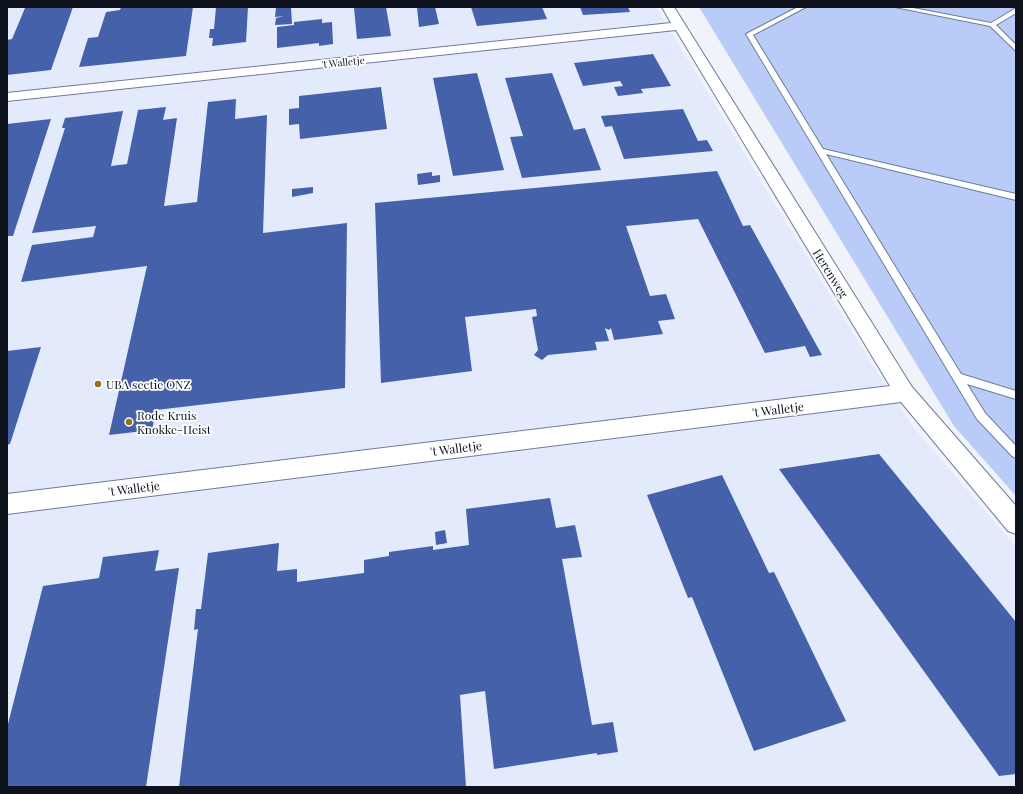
<svg xmlns="http://www.w3.org/2000/svg" width="1023" height="794" font-family="'Playfair Display',serif">
<rect width="100%" height="100%" fill="#f0f3fa"/>
<polygon fill="#e3eafb" points="7,7 656,7 868,358 913,427 1016,547 1016,787 7,787"/>
<polygon fill="#b9ccf7" points="699,7 1016,7 1016,496 954,426"/>
<g fill="#4461a9">
<polygon points="73,7 51,70 7,75 7,40 12,39 25,8"/>
<polygon points="121,7 193,7 186,56 79,67 88,38 98,37 106,12 120,10"/>
<polygon points="216,7 248,7 246,42 212,46 213,38 209,38 210,29 214,29"/>
<polygon points="276,7 291,7 292,24 275,25 276,18 284,16 275,17"/>
<polygon points="386,7 391,36 357,39 354,8"/>
<polygon points="417,7 435,7 439,24 419,27"/>
<polygon points="471,7 542,7 547,19 477,26"/>
<polygon points="580,7 628,7 630,12 583,15"/>
<polygon points="322,19 322,23 332,22 333,44 319,46 319,43 277,48 277,27 294,25 294,22"/>
<polygon points="653,54 671,86 641,89 643,93 627,95 618,96 614,87 623,86 620,81 583,86 574,63"/>
<polygon points="477,73 504,170 453,176 433,78"/>
<polygon points="552,73 574,130 585,128 601,170 522,178 510,137 523,136 505,78"/>
<polygon points="381,87 387,129 300,139 299,124 289,125 289,109 299,108 299,96"/>
<polygon points="236,99 235,119 267,115 263,233 347,223 345,388 156,410 152,430 109,435 147,266 21,282 32,245 93,237 96,226 32,233 65,128 62,128 65,118 123,111 111,166 127,164 138,110 166,107 163,120 177,118 164,206 197,202 208,102"/>
<polygon points="683,109 698,141 707,140 713,151 624,159 612,126 605,127 601,116"/>
<polygon points="51,119 13,236 7,236 7,124"/>
<polygon points="717,171 743,226 750,225 822,355 810,357 805,346 765,353 698,219 626,226 650,296 666,294 675,319 658,321 663,334 614,340 611,328 609,330 605,328 609,341 595,342 597,350 548,355 542,360 534,355 538,350 532,317 537,316 536,309 465,317 472,371 381,383 375,203"/>
<polygon points="432,172 432,176 440,175 440,182 418,185 417,174"/>
<polygon points="313,187 313,193 292,197 292,189"/>
<polygon points="41,347 10,444 7,445 7,351"/>
<polygon points="879,454 1016,622 1016,774 999,776 779,469"/>
<polygon points="722,475 769,573 774,572 846,721 754,751 692,597 688,598 647,495"/>
<polygon points="550,498 556,528 575,525 582,557 562,559 592,725 613,722 618,752 597,755 597,753 494,769 485,691 460,695 466,787 179,787 198,629 194,630 196,609 201,609 208,553 279,543 277,571 297,569 297,582 364,573 364,560 389,556 389,552 433,546 433,550 469,545 466,509"/>
<polygon points="445,530 447,543 436,545 435,532"/>
<polygon points="159,550 155,571 179,568 146,787 7,787 7,728 43,586 99,578 103,557"/>
</g>
<g fill="none" stroke-linecap="round" stroke-linejoin="round">
<defs>
<g id="service">
<polygon points="798,7 806,7 753,35 823,149 1016,194 1016,200 826,154 961,374 1016,391 1016,399 967,384 985,413 1016,446 1016,458 1012,456 977,419 746,34"/>
<polygon points="895,7 908,7 991,23 1016,8 1016,13 996,25 1016,45 1016,51 990,26"/>
</g>
<polygon id="minor" points="662,7 674,7 912,387 1016,506 1016,534 1008,531 901,402 7,514 7,494 890,386 676,30 7,101 7,93 671,23"/>
</defs>
<use href="#service" stroke="#6e7c9a" stroke-width="2"/>
<use href="#minor" stroke="#6e7c9a" stroke-width="2"/>
<use href="#service" fill="#fff" fill-rule="evenodd"/>
<use href="#minor" fill="#fff" fill-rule="evenodd"/>
</g>
<g fill="#95721a" stroke="#fff" stroke-width="1.5">
<circle cx="98" cy="384" r="4"/>
<circle cx="129" cy="422" r="4"/>
</g>
<g text-anchor="middle" dominant-baseline="central" stroke-width="3.5" stroke-linejoin="round" paint-order="stroke">
<g font-size="10" fill="#0d121d" stroke="#fff">
<text transform="translate(343 62) rotate(-6)">'t Walletje</text>
</g>
<g font-size="12" fill="#0d121d" stroke="#fff">
<text transform="translate(831 273) rotate(58)">Herenweg</text>
<text transform="translate(778 409) rotate(-7)">'t Walletje</text>
<text transform="translate(456 448) rotate(-7)">'t Walletje</text>
<text transform="translate(134 488) rotate(-7)">'t Walletje</text>
</g>
<g font-size="12" fill="#0d121d" stroke="#fff" text-anchor="start">
<text x="106" y="384">UBA sectie ONZ</text>
<text x="137" y="415">Rode Kruis<tspan x="137" dy="14">Knokke-Heist</tspan></text>
</g>
</g>
<rect width="1023" height="794" fill="none" stroke="#0d121d" stroke-width="16"/>
</svg>
